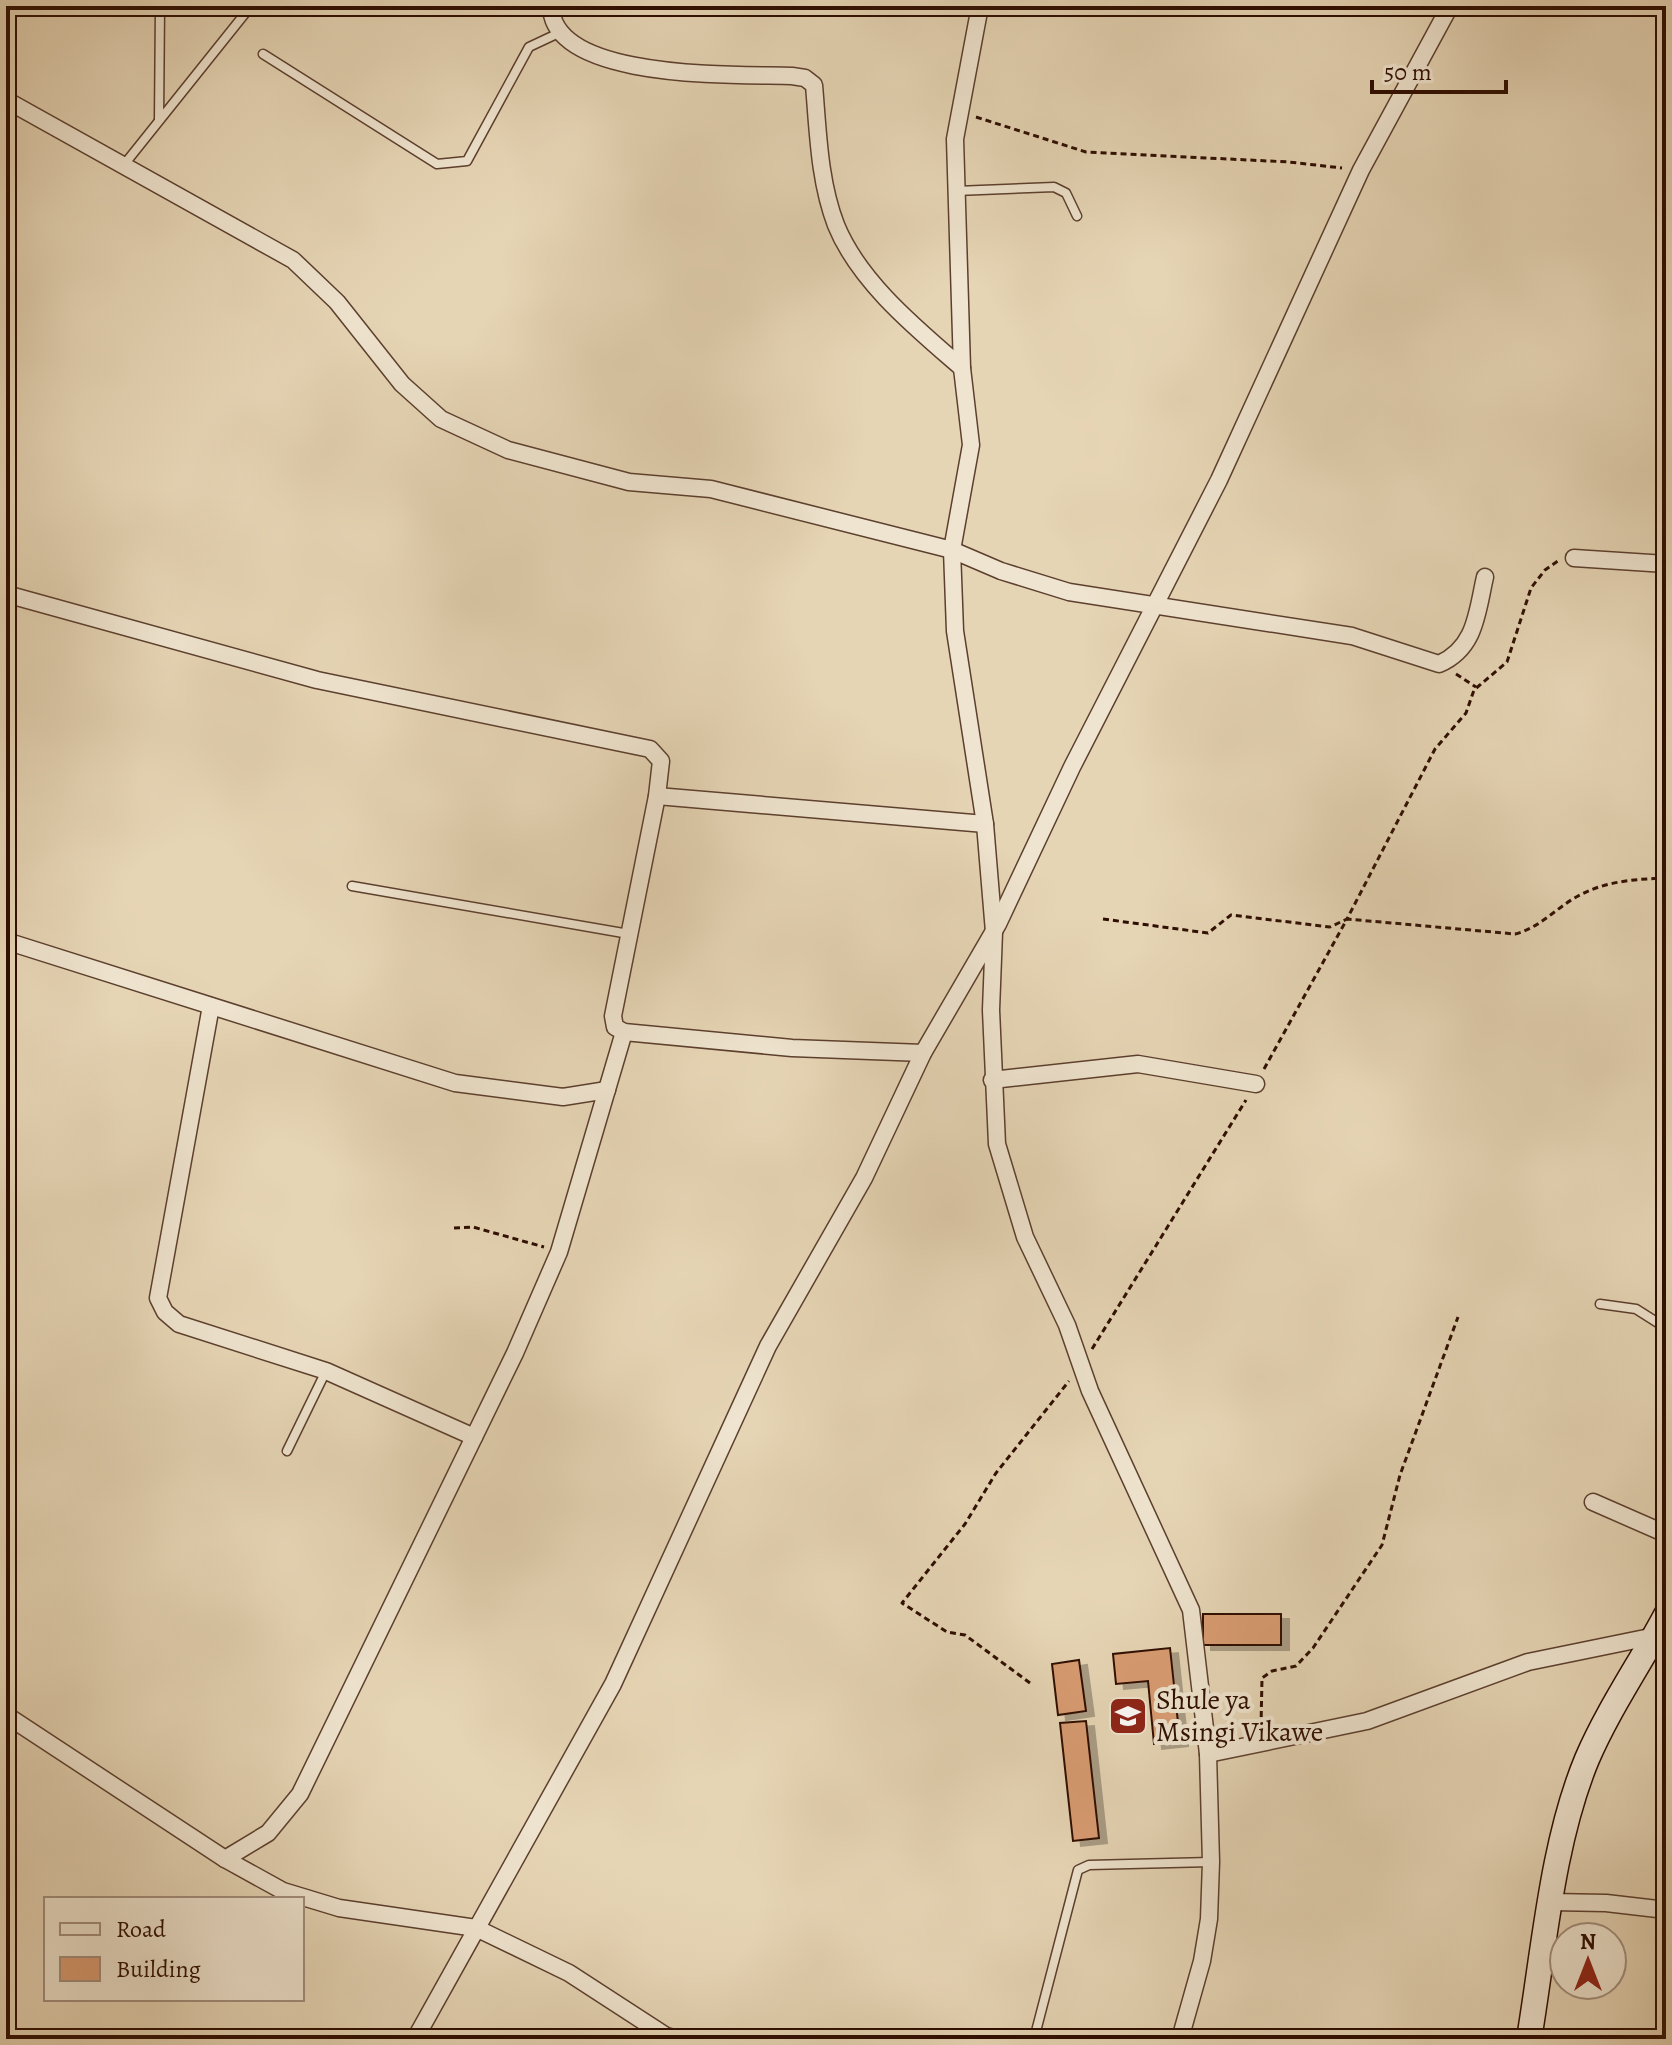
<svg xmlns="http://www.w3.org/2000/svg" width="1672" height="2045" font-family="Alegreya,serif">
<defs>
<filter id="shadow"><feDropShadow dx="8" dy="5" stdDeviation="0" flood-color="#0004"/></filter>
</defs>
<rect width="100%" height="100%" fill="#e6d5b5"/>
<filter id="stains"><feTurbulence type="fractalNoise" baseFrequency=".0025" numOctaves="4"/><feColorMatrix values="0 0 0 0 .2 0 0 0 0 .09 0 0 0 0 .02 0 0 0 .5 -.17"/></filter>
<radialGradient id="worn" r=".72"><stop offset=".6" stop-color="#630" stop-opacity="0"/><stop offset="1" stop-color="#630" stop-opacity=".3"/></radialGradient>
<g fill="#d99c72" stroke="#2e0d01" stroke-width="2" filter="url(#shadow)">
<rect x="1203" y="1614" width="78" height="31"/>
<polygon points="1170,1648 1180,1741 1154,1744 1148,1681 1116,1684 1113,1654"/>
<polygon points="1079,1660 1086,1711 1058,1715 1052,1664"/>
<polygon points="1086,1721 1099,1838 1073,1841 1060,1723"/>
</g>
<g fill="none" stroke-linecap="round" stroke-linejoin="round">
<defs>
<g id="lane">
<polyline points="263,54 437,164 467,161 529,47 561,32"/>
<polyline points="159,120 160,6"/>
<polyline points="123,166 251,6"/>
<polyline points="956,191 1054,187 1066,193 1077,216"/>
<polyline points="352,886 629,934"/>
<polyline points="1600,1304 1636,1309 1666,1328"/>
<polyline points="287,1451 326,1371"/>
<polyline points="1034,2039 1078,1870 1089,1865 1211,1862"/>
</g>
<g id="street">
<path d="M551 6C552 82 741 74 792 76L805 78 814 85C818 131 819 181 836 225 859 282 917 329 962 368"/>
<polyline points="980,6 955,139 962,368 971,445 952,550 955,631 985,824 994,932 991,1010 997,1144 1025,1237 1067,1325 1090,1391 1191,1610 1208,1754 1211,1862 1209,1919 1202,1961 1180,2039"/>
<path d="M6 100 293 260 337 302 402 384 441 419 508 450 629 482 711 489 952 550 1001 571 1069 592 1352 636 1439 664C1476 648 1477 612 1485 577"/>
<polyline points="1574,558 1666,564"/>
<polyline points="6,594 317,680 650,749 661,761 657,796 613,1016 615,1027 624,1032 792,1048 923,1053"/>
<polyline points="657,796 985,824"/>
<polyline points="6,941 455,1083 563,1097 607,1090"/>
<polyline points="211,1006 158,1298 165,1312 179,1324 326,1371 474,1437"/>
<polyline points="992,1080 1138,1064 1256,1084"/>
<polyline points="1593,1502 1666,1534"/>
<polyline points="6,1715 225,1859 283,1891 339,1908 476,1928 569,1973 666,2036 677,2039"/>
<polyline points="1208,1754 1367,1721 1528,1662 1655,1636"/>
<polyline points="225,1859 268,1833 300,1794 515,1353 559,1252 624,1032"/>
<polyline points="1551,1902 1606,1903 1666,1910"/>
<polyline points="415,2039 613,1684 768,1346 864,1178 923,1053 998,924 1072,767 1219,480 1361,170 1450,6"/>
</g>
<path id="secondary" d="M1529 2039C1544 1949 1552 1843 1587 1759 1609 1708 1640 1664 1666 1615"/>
</defs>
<use href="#lane" stroke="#5c3f2e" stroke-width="11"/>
<use href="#street" stroke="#5c3f2e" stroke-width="19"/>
<use href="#secondary" stroke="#2e0d01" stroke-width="27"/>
<g stroke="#2e0d01" stroke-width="3" stroke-dasharray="6 4" stroke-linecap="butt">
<polyline points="976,117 1086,152 1289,162 1342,168"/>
<polyline points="1456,674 1476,687"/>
<polyline points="1103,919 1208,933 1231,915 1330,927 1347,919 1435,749 1466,713 1474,690 1507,662 1531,588 1545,570 1558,561"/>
<path d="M1264 1069 1347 919 1515 934C1540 928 1558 906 1580 895 1606 881 1637 879 1666 878"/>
<polyline points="454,1228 473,1227 544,1247"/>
<polyline points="1092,1349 1246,1100"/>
<polyline points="1030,1683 965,1635 947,1632 902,1603 965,1524 996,1473 1069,1381"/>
<polyline points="1261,1727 1262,1678 1272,1671 1296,1666 1313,1648 1382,1545 1400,1475 1458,1317"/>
</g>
<use href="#lane" stroke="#efe4cf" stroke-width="8"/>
<use href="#street" stroke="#efe4cf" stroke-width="16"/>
<use href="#secondary" stroke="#efe4cf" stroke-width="24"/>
</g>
<defs>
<symbol id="school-square" viewBox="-11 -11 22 22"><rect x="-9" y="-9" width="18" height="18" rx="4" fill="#8f2418" stroke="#efe4cf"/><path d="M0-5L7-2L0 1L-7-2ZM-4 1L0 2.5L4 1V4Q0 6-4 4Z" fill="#fff"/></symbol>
</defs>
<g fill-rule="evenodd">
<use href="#school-square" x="1106" y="1694" width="44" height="44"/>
</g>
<g text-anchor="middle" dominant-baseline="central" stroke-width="8" stroke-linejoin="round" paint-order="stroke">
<g font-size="28" fill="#2e0d01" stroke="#efe4cf" text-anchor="start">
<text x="1156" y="1700">Shule ya<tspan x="1156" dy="32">Msingi Vikawe</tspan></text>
</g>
</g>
<rect width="1672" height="2045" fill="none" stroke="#e6d5b5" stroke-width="32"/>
<rect x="8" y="8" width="1656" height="2029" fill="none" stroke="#2e0d01" stroke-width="4"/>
<rect x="16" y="16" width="1640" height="2013" fill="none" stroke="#2e0d01" stroke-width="2"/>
<rect x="44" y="1897" width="260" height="104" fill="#efe4cf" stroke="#a28e7d" stroke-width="2"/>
<rect x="60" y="1923" width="40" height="12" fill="#efe4cf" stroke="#a28e7d" stroke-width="2"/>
<text x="116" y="1937" font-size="24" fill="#2e0d01">Road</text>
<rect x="60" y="1957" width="40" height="24" fill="#d99c72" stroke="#a28e7d" stroke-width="2"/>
<text x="116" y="1977" font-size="24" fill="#2e0d01">Building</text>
<g transform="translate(1588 1961)"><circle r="38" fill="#efe4cf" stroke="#a28e7d" stroke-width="2"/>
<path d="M0-6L14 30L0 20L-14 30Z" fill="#8f2418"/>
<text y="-12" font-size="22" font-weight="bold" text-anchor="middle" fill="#2e0d01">N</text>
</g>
<path d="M1372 80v12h134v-12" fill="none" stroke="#2e0d01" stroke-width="4"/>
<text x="1384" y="80" font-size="24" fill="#2e0d01" stroke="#efe4cf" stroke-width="6" paint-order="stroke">50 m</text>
<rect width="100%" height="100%" filter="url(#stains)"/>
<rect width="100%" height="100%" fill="url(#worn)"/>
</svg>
